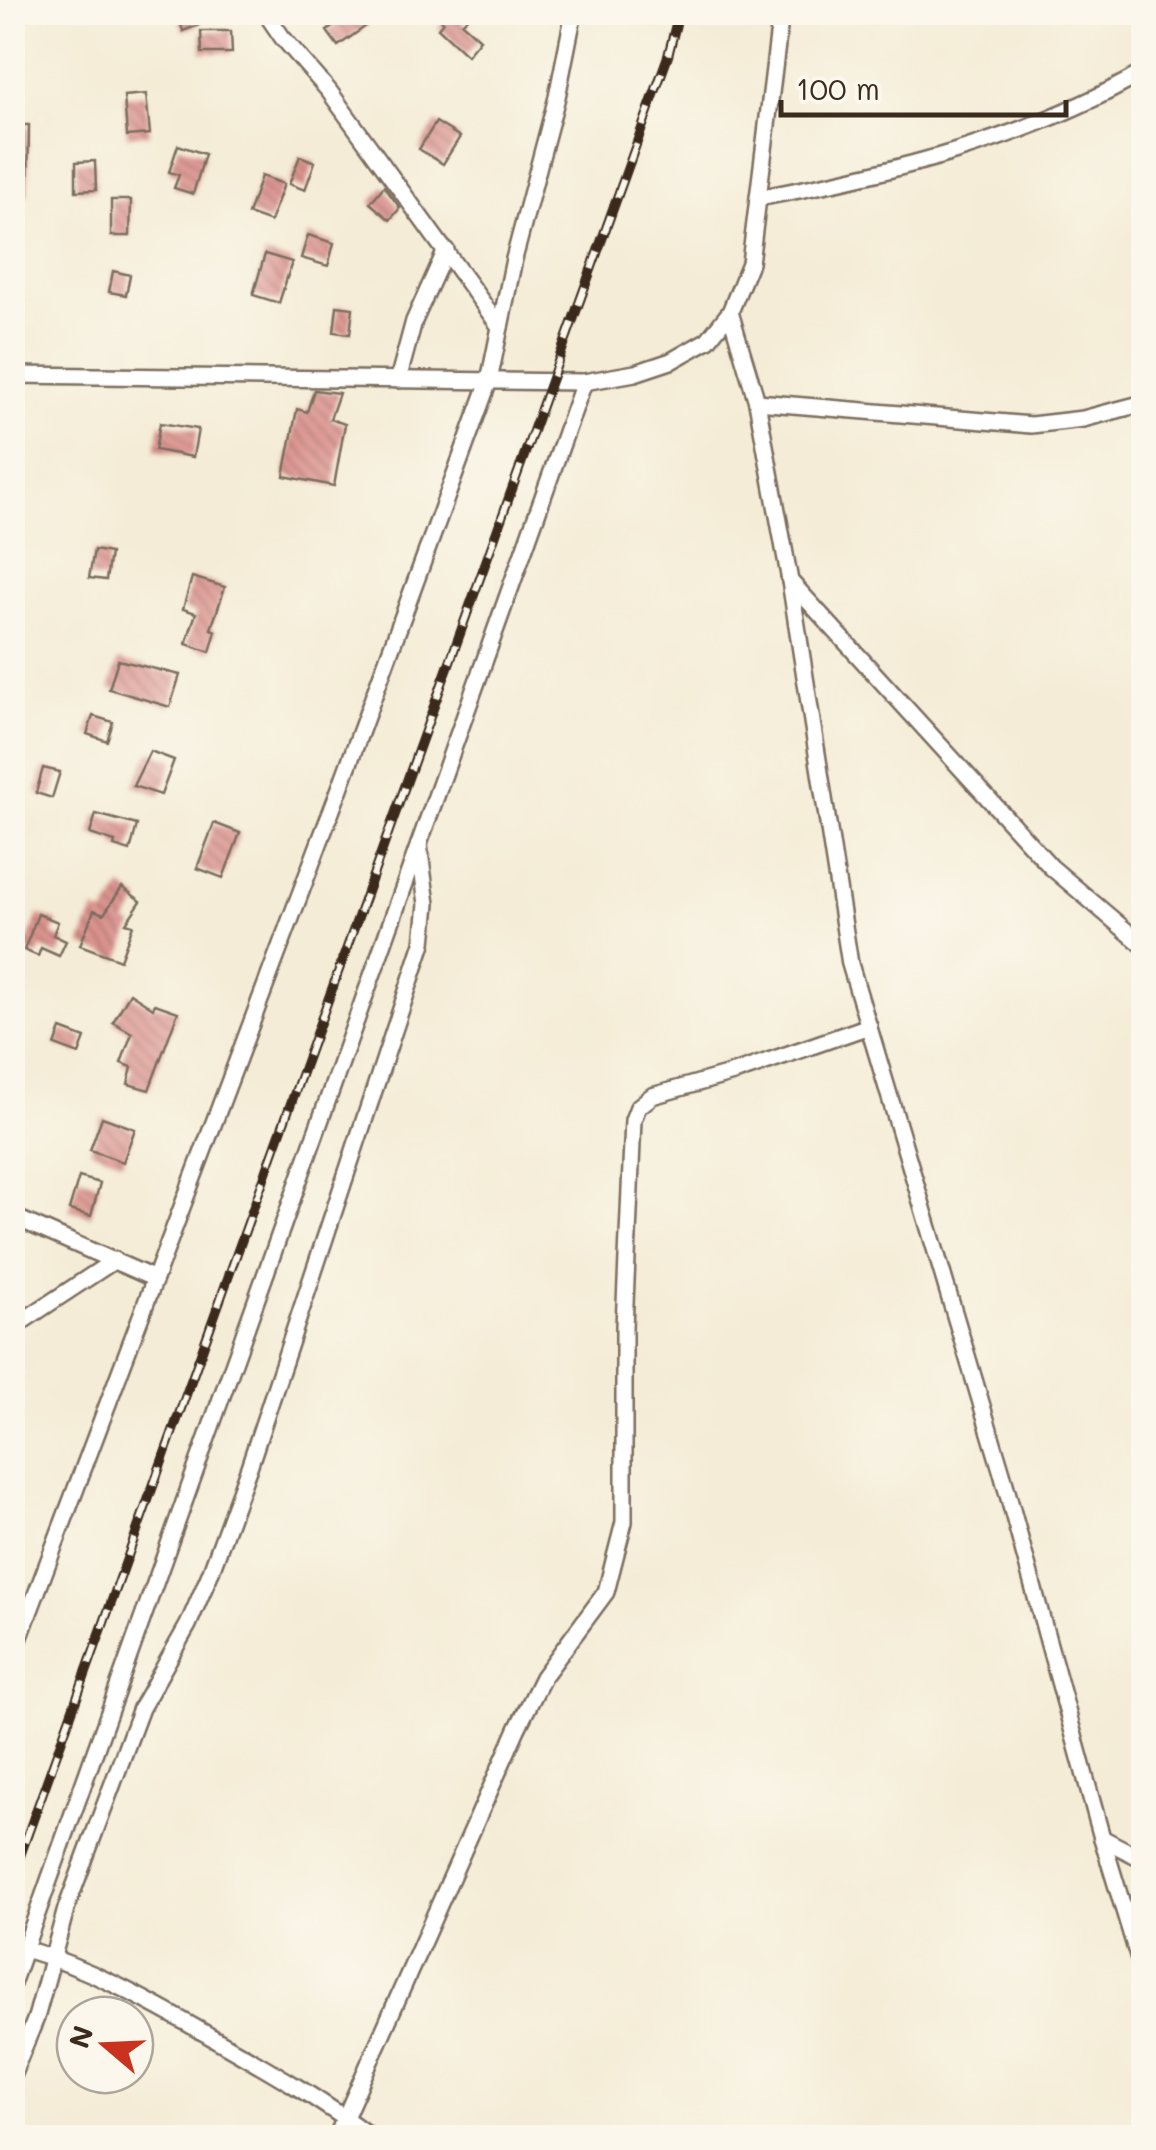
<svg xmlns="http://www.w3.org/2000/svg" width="1156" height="2150" font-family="Mali,sans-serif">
<defs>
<pattern id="building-back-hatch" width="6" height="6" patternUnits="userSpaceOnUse" patternTransform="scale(2.5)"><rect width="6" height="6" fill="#db938e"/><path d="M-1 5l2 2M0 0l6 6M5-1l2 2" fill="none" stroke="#b37873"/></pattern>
</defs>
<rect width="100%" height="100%" fill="#fbf7ec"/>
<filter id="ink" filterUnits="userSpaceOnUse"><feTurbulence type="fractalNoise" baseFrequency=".01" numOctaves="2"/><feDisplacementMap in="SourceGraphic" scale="20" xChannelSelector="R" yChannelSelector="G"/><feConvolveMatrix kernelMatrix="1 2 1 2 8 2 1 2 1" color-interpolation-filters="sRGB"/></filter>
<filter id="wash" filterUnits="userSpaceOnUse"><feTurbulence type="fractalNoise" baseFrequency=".0048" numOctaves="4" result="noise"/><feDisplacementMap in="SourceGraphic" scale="40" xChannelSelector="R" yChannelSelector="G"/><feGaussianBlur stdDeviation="2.25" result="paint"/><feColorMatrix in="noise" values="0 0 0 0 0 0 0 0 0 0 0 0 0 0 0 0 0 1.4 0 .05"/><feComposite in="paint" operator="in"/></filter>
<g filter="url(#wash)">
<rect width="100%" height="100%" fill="#f4ecd6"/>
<g id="blocks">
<g fill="url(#building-back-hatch)">
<polygon points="177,12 195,12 199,25 183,31"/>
<polygon points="353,12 366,26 338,46 327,31"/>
<polygon points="437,12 473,12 462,23 480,39 467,55 438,28 443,22"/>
<polygon points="201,31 231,31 232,53 202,53"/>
<polygon points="146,94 150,134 127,136 124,96"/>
<polygon points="436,122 460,137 443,164 419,149"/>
<polygon points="12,125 29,125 28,196 12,192 18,162 12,162"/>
<polygon points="178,145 205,154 193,194 174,188 179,175 169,172"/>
<polygon points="300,156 315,162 305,190 289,184"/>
<polygon points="95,161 96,190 76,191 76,162"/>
<polygon points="261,176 284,184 270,222 248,214"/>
<polygon points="384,186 400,208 390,220 370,203"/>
<polygon points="111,200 131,200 130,236 111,236"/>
<polygon points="308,235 334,243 328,266 301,258"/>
<polygon points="265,254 292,262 279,303 253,295"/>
<polygon points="113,271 130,275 126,295 109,292"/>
<polygon points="337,306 353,308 350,334 334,332"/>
<polygon points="314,390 339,393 330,419 345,424 334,486 284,476 297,409 307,412"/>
<polygon points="160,423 198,429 193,457 155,450"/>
<polygon points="94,550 110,553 106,580 89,578"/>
<polygon points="192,577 225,587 211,629 216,631 210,652 186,644 196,613 183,609"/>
<polygon points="118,660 180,675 170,707 109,689"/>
<polygon points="93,716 113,722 107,741 87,734"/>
<polygon points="150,751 174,760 161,795 133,786"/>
<polygon points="43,768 60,772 52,798 36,793"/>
<polygon points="96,814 137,825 130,851 114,846 115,842 90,834"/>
<polygon points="214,823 240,833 223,878 197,868"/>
<polygon points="122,887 141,901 126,923 133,925 120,960 80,945 94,910 104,914"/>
<polygon points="38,914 58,922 53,935 66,941 59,956 41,948 38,956 24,950"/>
<polygon points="130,993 153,1008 155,1004 178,1012 149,1090 128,1084 132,1067 121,1063 132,1033 113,1022"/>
<polygon points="61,1029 85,1038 79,1054 55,1045"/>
<polygon points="102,1117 135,1129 123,1162 90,1150"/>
<polygon points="79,1177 100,1183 91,1216 69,1210"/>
</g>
</g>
</g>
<g filter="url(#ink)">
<use href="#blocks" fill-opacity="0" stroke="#7c6e5e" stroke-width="2.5"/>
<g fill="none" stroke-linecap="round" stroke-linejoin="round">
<defs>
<g id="street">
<polyline points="265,12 282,37 329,91 500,327"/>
<path d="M758 198C891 173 1026 140 1144 72"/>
<polyline points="730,312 757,402 790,581 1051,867 1144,946"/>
<polyline points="12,375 584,382 635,373 671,361 708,340 730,312 750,263 781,12"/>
<polyline points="398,380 414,321 446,250"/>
<polyline points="757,402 1031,425 1083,419 1144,403"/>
<polyline points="790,581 850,964 1002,1473 1102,1838 1144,1976"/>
<polyline points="12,1216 155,1279"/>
<polyline points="12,1328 115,1260"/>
<polyline points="12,1658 340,788 489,381 514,259 557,97 574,12"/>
<polyline points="1102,1838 1144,1860"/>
<path d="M25 1949C87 1967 145 1999 201 2031 259 2064 318 2097 372 2138"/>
<polyline points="12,1984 584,382"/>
<polyline points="12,2076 36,2018 66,1909 141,1708 188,1625 210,1574 249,1467 423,943 427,904 419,845"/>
<polyline points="336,2138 517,1729 543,1677 606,1592 624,1522 624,1327 633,1120 638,1107 652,1096 737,1072 869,1026"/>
</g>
</defs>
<use href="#street" stroke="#7c6e5e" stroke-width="20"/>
<use href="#street" stroke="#fff" stroke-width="15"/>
<defs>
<polyline id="rail" points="12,1878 668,56 679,12"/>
</defs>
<use href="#rail" stroke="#3b2a1e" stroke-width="10"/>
<use href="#rail" stroke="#fbf7ec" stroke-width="6" stroke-dasharray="19" stroke-linecap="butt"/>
</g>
</g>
<rect width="1156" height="2150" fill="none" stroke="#fbf7ec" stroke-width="50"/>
<g transform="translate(105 2045) rotate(289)"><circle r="48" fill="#fbf7ec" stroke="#aea59a" stroke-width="2.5"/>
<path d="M0-8L18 38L0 25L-18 38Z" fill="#c8321e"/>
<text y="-15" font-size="28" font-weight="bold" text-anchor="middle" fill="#3b2a1e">N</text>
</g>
<path d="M781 100v15h285v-15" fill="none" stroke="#3b2a1e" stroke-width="5"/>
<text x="796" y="100" font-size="30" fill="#3b2a1e" stroke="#fbf7ec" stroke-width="8" paint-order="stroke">100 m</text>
</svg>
